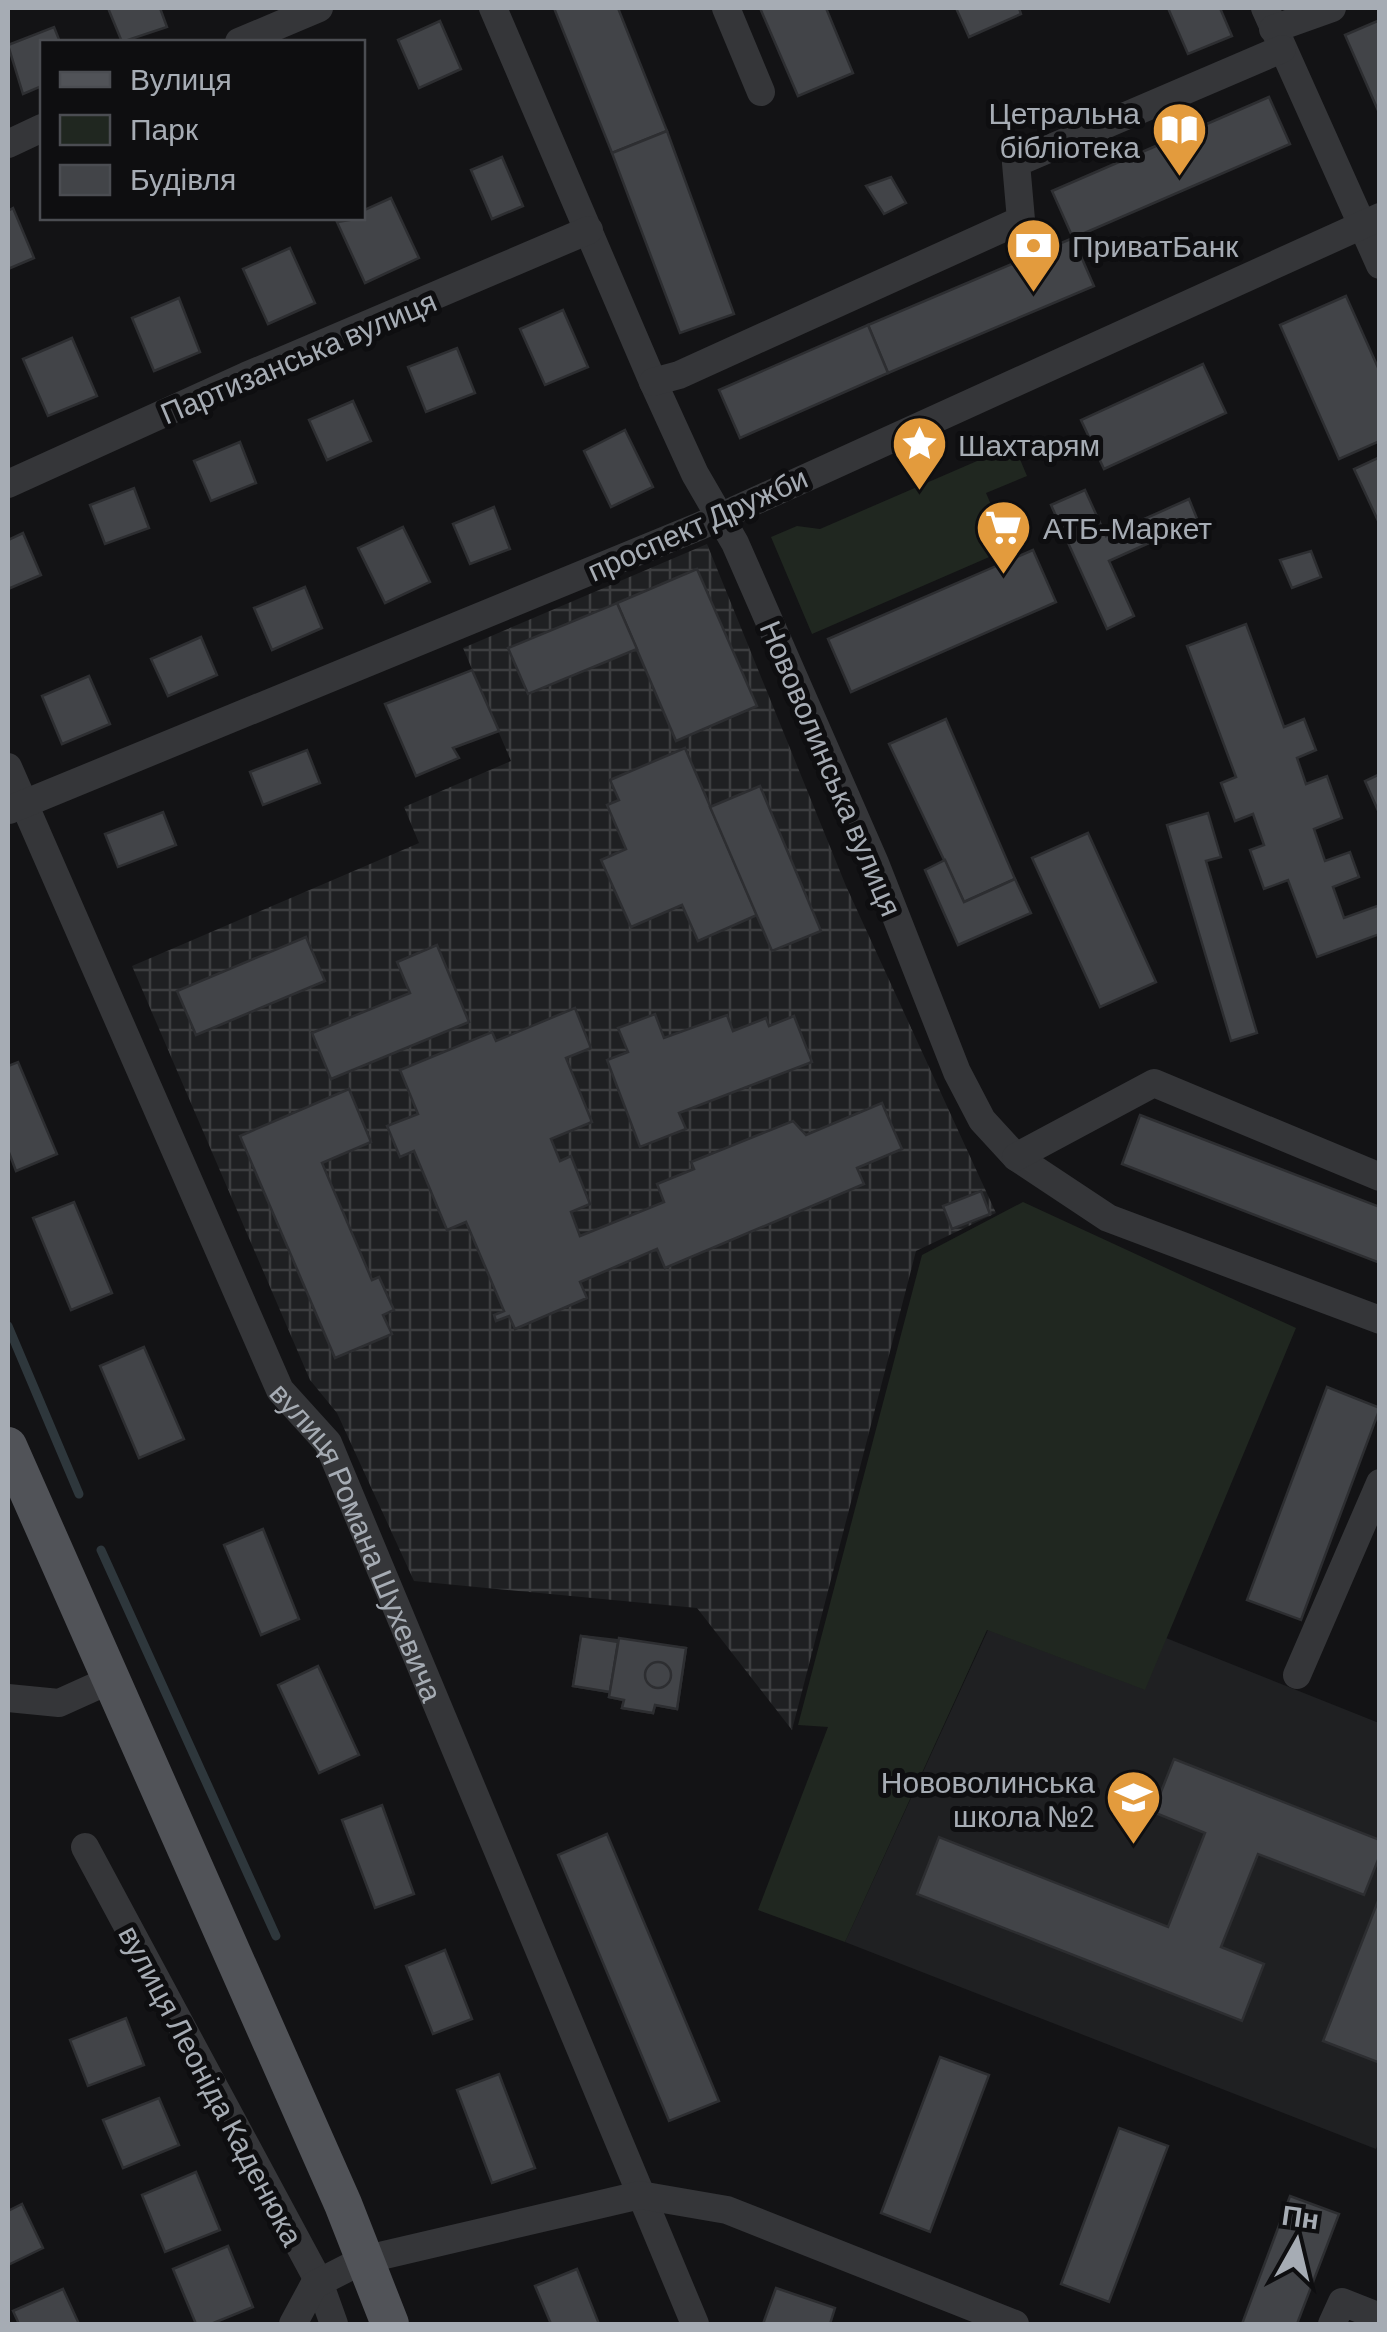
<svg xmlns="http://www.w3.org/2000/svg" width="1387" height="2332" font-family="Barlow,sans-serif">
<defs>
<pattern id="industrial-grid" width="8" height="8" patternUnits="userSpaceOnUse" patternTransform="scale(2.5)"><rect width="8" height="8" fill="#1f2022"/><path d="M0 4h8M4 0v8" fill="none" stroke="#3d3e40"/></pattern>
</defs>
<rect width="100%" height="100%" fill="#131315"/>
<polygon fill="#1f2022" points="988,1630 1144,1689 1166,1638 1379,1723 1380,2140 1376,2149 845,1942"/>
<polygon fill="url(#industrial-grid)" points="707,544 846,886 996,1213 916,1251 792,1730 697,1608 414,1581 337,1413 310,1380 132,966 419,843 404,807 511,761 463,648"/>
<g fill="#202720">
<polygon points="1014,445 1027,476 986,493 1010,548 812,634 771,537 797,526 820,529"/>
<polygon points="1023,1202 1296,1328 1145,1690 987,1630 845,1942 758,1910 828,1727 798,1725 922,1255"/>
</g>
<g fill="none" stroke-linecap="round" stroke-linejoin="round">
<g stroke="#2e373c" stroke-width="9">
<polyline points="8,1326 79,1494"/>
<polyline points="101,1550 276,1936"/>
</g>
</g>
<g fill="#424448" stroke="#2d2e31" stroke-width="2.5" fill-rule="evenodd">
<polygon points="108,8 160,8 167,27 122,42"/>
<polygon points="554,8 618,8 667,131 612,153"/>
<polygon points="760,8 826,8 853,73 798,96"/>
<polygon points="956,8 1019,8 1021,14 969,37"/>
<polygon points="1168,8 1220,8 1232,36 1188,54"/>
<polygon points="1380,20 1380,115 1345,35"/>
<polygon points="440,21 461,69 419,88 398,40"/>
<polygon points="54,27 60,42 42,42 42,86 23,94 8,45"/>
<polygon points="1269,97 1290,144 1073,238 1052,191"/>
<polygon points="667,131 734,314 680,333 612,153"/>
<polygon points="502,157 523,206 492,219 471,170"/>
<polygon points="891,177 906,203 884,214 866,186"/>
<polygon points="391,198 419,258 365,283 337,222 362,218 362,211"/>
<polygon points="13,208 34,258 8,269 8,211"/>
<polygon points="1073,238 1094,286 888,373 868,325"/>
<polygon points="290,248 315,303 268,324 243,269"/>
<polygon points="1346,296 1380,372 1380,441 1339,459 1280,325"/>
<polygon points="179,298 200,352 154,371 132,318"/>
<polygon points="563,310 588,367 545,385 520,329"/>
<polygon points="868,325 888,373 740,438 719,390"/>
<polygon points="72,338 97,396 48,416 23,359"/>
<polygon points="457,348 475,393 426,412 408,367"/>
<polygon points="1203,364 1226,413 1104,469 1081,420"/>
<polygon points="353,401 371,441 327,460 309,420"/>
<polygon points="625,430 653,487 611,507 584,451"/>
<polygon points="240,442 256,483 211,501 194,461"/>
<polygon points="1380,457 1380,525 1354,469"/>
<polygon points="134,488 149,528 105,544 90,505"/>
<polygon points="1085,490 1106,536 1189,499 1198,521 1109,561 1134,616 1107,629 1051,505"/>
<polygon points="494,507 510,549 470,564 453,524"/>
<polygon points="403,527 430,582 385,603 358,548"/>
<polygon points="23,533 41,575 8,589 8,540"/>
<polygon points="1033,550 1056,602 851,692 828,639"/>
<polygon points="1311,551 1321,577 1292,588 1280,560"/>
<polygon points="697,569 757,706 676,741 617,603"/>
<polygon points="305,587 322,628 272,650 254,608"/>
<polygon points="617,603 637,649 528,694 508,648"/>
<polygon points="1246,624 1284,727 1304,719 1316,750 1297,758 1306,784 1327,776 1342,818 1314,829 1325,861 1350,852 1359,877 1333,887 1344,918 1380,905 1380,934 1317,957 1288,880 1264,889 1250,850 1264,845 1253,814 1235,821 1221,783 1236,777 1187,646"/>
<polygon points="201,637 217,675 168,696 151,659"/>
<polygon points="472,670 499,731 453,748 459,758 416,776 385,704"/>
<polygon points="89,676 110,724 62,744 42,696"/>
<polygon points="946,719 1015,879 964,902 889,744"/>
<polygon points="685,748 757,915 698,941 682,905 631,927 601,860 626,849 607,805 619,800 610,780"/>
<polygon points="307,750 320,783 263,805 250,772"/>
<polygon points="1380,774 1380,815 1365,781"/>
<polygon points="760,786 821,931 772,951 710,807"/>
<polygon points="163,812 176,845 118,867 105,834"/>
<polygon points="1208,813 1221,857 1206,861 1257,1033 1231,1041 1167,825"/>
<polygon points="1088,833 1156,982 1100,1007 1032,858"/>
<polygon points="945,860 964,902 1015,879 1031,913 958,945 925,870"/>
<polygon points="306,937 325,981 196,1035 177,991"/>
<polygon points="437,945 469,1022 331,1079 312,1033 410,993 397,962"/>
<polygon points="575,1008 591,1048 566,1058 592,1122 551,1139 560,1161 571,1156 590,1204 571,1212 580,1236 664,1202 657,1184 694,1169 691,1162 793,1121 806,1135 882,1103 902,1149 857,1168 864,1184 665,1268 657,1249 580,1282 587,1298 515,1329 509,1316 496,1321 494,1315 504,1311 466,1222 447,1230 414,1151 400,1157 387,1126 418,1114 400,1070 492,1032 496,1041"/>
<polygon points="655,1014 664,1038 727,1015 733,1031 766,1018 769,1026 794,1016 812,1062 679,1113 686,1129 640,1147 607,1060 628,1052 618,1028"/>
<polygon points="18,1062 57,1154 16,1171 8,1150 8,1066"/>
<polygon points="349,1089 371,1142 322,1163 372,1280 379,1277 394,1310 383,1315 392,1334 335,1358 240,1136"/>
<polygon points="1140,1115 1380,1207 1380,1263 1122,1164"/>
<polygon points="981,1191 990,1214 952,1229 943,1206"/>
<polygon points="74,1202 112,1293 71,1310 33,1218"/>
<polygon points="144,1347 184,1439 139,1458 100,1366"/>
<polygon points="1327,1387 1380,1408 1301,1620 1247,1600"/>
<polygon points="263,1529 299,1619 261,1635 224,1545"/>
<path d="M581 1636 686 1648 677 1709 655 1705 653 1713 622 1708 624 1700 609 1697 610 1692 573 1686ZM658 1662 666 1664 672 1675 669 1683 657 1688 645 1676 647 1668Z"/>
<polygon points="581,1636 618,1642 610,1692 573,1686"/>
<polygon points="619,1638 686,1648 677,1709 655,1705 653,1713 622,1708 624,1700 609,1697"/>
<circle cx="658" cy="1675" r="13"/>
<polygon points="318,1666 359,1755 319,1773 278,1685"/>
<polygon points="1174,1759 1380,1840 1380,1855 1364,1895 1258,1854 1221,1947 1264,1964 1242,2021 917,1894 939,1837 1168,1927 1205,1833 1153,1812"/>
<polygon points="382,1805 414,1894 375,1908 342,1820"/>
<polygon points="607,1834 719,2101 669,2121 558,1855"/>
<polygon points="1380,1896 1380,2063 1323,2041"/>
<polygon points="445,1950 472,2019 433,2034 406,1966"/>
<polygon points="126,2018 144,2065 88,2086 70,2040"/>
<polygon points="940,2057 989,2075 930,2232 881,2213"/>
<polygon points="499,2074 535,2168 492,2183 457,2090"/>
<polygon points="159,2098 179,2145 123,2168 103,2120"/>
<polygon points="1119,2128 1168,2146 1109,2302 1061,2284"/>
<polygon points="196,2172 220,2230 165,2252 142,2195"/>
<polygon points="1290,2196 1339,2214 1297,2324 1242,2324"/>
<polygon points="22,2204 43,2248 8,2265 8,2211"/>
<polygon points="228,2246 253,2307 211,2324 196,2324 173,2269"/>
<polygon points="577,2269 599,2324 551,2324 535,2286"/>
<polygon points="776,2288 835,2308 830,2324 763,2324"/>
<polygon points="63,2289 79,2324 19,2324 13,2311"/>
</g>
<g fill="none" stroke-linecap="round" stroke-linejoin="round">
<g stroke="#353639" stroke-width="28">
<polyline points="493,8 653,382 695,474 735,543 875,863 957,1072 982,1120 1016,1157 1108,1218 1380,1320"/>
<polyline points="726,8 761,92"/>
<polyline points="1265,8 1380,265"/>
<polyline points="1273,29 1332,8"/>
<polyline points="239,42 319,8"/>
<polyline points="8,144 42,128"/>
<polyline points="653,382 679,375 1021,220 1016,163 1282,49"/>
<polyline points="8,484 246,376 589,230"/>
<path id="s1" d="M8 767 280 1390 328 1443 695 2324"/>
<polyline points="9,810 700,526 1380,217"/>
<polyline points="1016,1157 1154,1083 1380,1177"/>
<polyline points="1297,1675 1380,1483"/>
<polyline points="8,1698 59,1703 110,1680"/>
<polyline points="85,1847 319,2282 334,2324"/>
<polyline points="293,2324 314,2285 363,2260 640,2195 727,2210 1015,2324"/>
<polyline points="1332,2324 1342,2302 1380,2317"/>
</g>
<polyline stroke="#515358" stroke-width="38" points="8,1446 343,2204 390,2324"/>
</g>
<defs>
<symbol id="library-pin" viewBox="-11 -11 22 30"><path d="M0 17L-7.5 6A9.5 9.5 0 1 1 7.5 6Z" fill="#e39b3d" stroke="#0e0e10"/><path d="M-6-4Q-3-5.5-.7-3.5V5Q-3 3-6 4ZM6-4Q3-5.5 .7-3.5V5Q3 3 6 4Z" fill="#fff"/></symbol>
<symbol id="bank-pin" viewBox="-11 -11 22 30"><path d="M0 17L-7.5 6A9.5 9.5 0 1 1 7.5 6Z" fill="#e39b3d" stroke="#0e0e10"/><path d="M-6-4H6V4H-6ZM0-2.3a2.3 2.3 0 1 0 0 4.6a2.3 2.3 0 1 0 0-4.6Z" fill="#fff"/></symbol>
<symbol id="sight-pin" viewBox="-11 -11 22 30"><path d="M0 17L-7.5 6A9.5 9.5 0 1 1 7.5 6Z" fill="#e39b3d" stroke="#0e0e10"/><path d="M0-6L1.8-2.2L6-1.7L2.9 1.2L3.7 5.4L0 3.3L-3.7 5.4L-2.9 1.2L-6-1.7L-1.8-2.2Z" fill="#fff"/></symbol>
<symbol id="supermarket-pin" viewBox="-11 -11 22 30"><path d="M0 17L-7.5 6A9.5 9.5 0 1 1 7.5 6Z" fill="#e39b3d" stroke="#0e0e10"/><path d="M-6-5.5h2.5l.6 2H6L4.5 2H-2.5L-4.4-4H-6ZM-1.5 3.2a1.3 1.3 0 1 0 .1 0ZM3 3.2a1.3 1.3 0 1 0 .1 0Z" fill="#fff"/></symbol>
<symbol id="school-pin" viewBox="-11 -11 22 30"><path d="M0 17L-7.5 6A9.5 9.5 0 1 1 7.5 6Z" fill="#e39b3d" stroke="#0e0e10"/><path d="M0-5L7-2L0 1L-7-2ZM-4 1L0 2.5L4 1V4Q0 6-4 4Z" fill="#fff"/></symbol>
</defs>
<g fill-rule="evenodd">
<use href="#library-pin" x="1148" y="98" width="63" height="86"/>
<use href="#bank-pin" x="1002" y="214" width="63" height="86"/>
<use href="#sight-pin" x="888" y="412" width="63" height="86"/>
<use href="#supermarket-pin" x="972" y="496" width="63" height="86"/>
<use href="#school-pin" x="1102" y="1766" width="63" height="86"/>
</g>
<g text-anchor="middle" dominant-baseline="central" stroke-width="10" stroke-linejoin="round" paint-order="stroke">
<g font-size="30" fill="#a6acb4" stroke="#0e0e10" text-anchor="start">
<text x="1140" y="112" text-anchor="end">Цетральна<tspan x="1140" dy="34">бібліотека</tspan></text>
<text x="1072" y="245">ПриватБанк</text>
<text x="958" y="444">Шахтарям</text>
<text x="1043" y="527">АТБ-Маркет</text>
<text x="1095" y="1781" text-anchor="end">Нововолинська<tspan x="1095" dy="34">школа №2</tspan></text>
</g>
<g font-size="30" fill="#a6acb4" stroke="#0e0e10">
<text transform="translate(298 356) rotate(-23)">Партизанська вулиця</text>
<text transform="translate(697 523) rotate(-24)">проспект Дружби</text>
<text transform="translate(832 768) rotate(67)">Нововолинська вулиця</text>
<text stroke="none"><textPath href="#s1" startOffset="852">вулиця Романа Шухевича</textPath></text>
<text transform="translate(212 2085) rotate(62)">вулиця Леоніда Каденюка</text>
</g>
</g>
<rect width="1387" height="2332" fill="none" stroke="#a6acb4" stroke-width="20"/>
<rect x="40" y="40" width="325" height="180" fill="#0e0e10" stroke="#4b4d52" stroke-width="2.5"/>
<rect x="60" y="72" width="50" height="15" fill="#515358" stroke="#4b4d52" stroke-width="2.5"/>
<text x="130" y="90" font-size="30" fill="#a6acb4">Вулиця</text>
<rect x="60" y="115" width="50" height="30" fill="#202720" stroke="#4b4d52" stroke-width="2.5"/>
<text x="130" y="140" font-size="30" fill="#a6acb4">Парк</text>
<rect x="60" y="165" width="50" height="30" fill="#424448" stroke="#4b4d52" stroke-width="2.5"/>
<text x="130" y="190" font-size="30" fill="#a6acb4">Будівля</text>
<g transform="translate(1297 2242) rotate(8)" stroke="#0e0e10" stroke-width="8" paint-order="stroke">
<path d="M0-8L18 38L0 25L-18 38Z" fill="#a6acb4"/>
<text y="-15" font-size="28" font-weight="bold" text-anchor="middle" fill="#a6acb4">Пн</text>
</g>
</svg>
